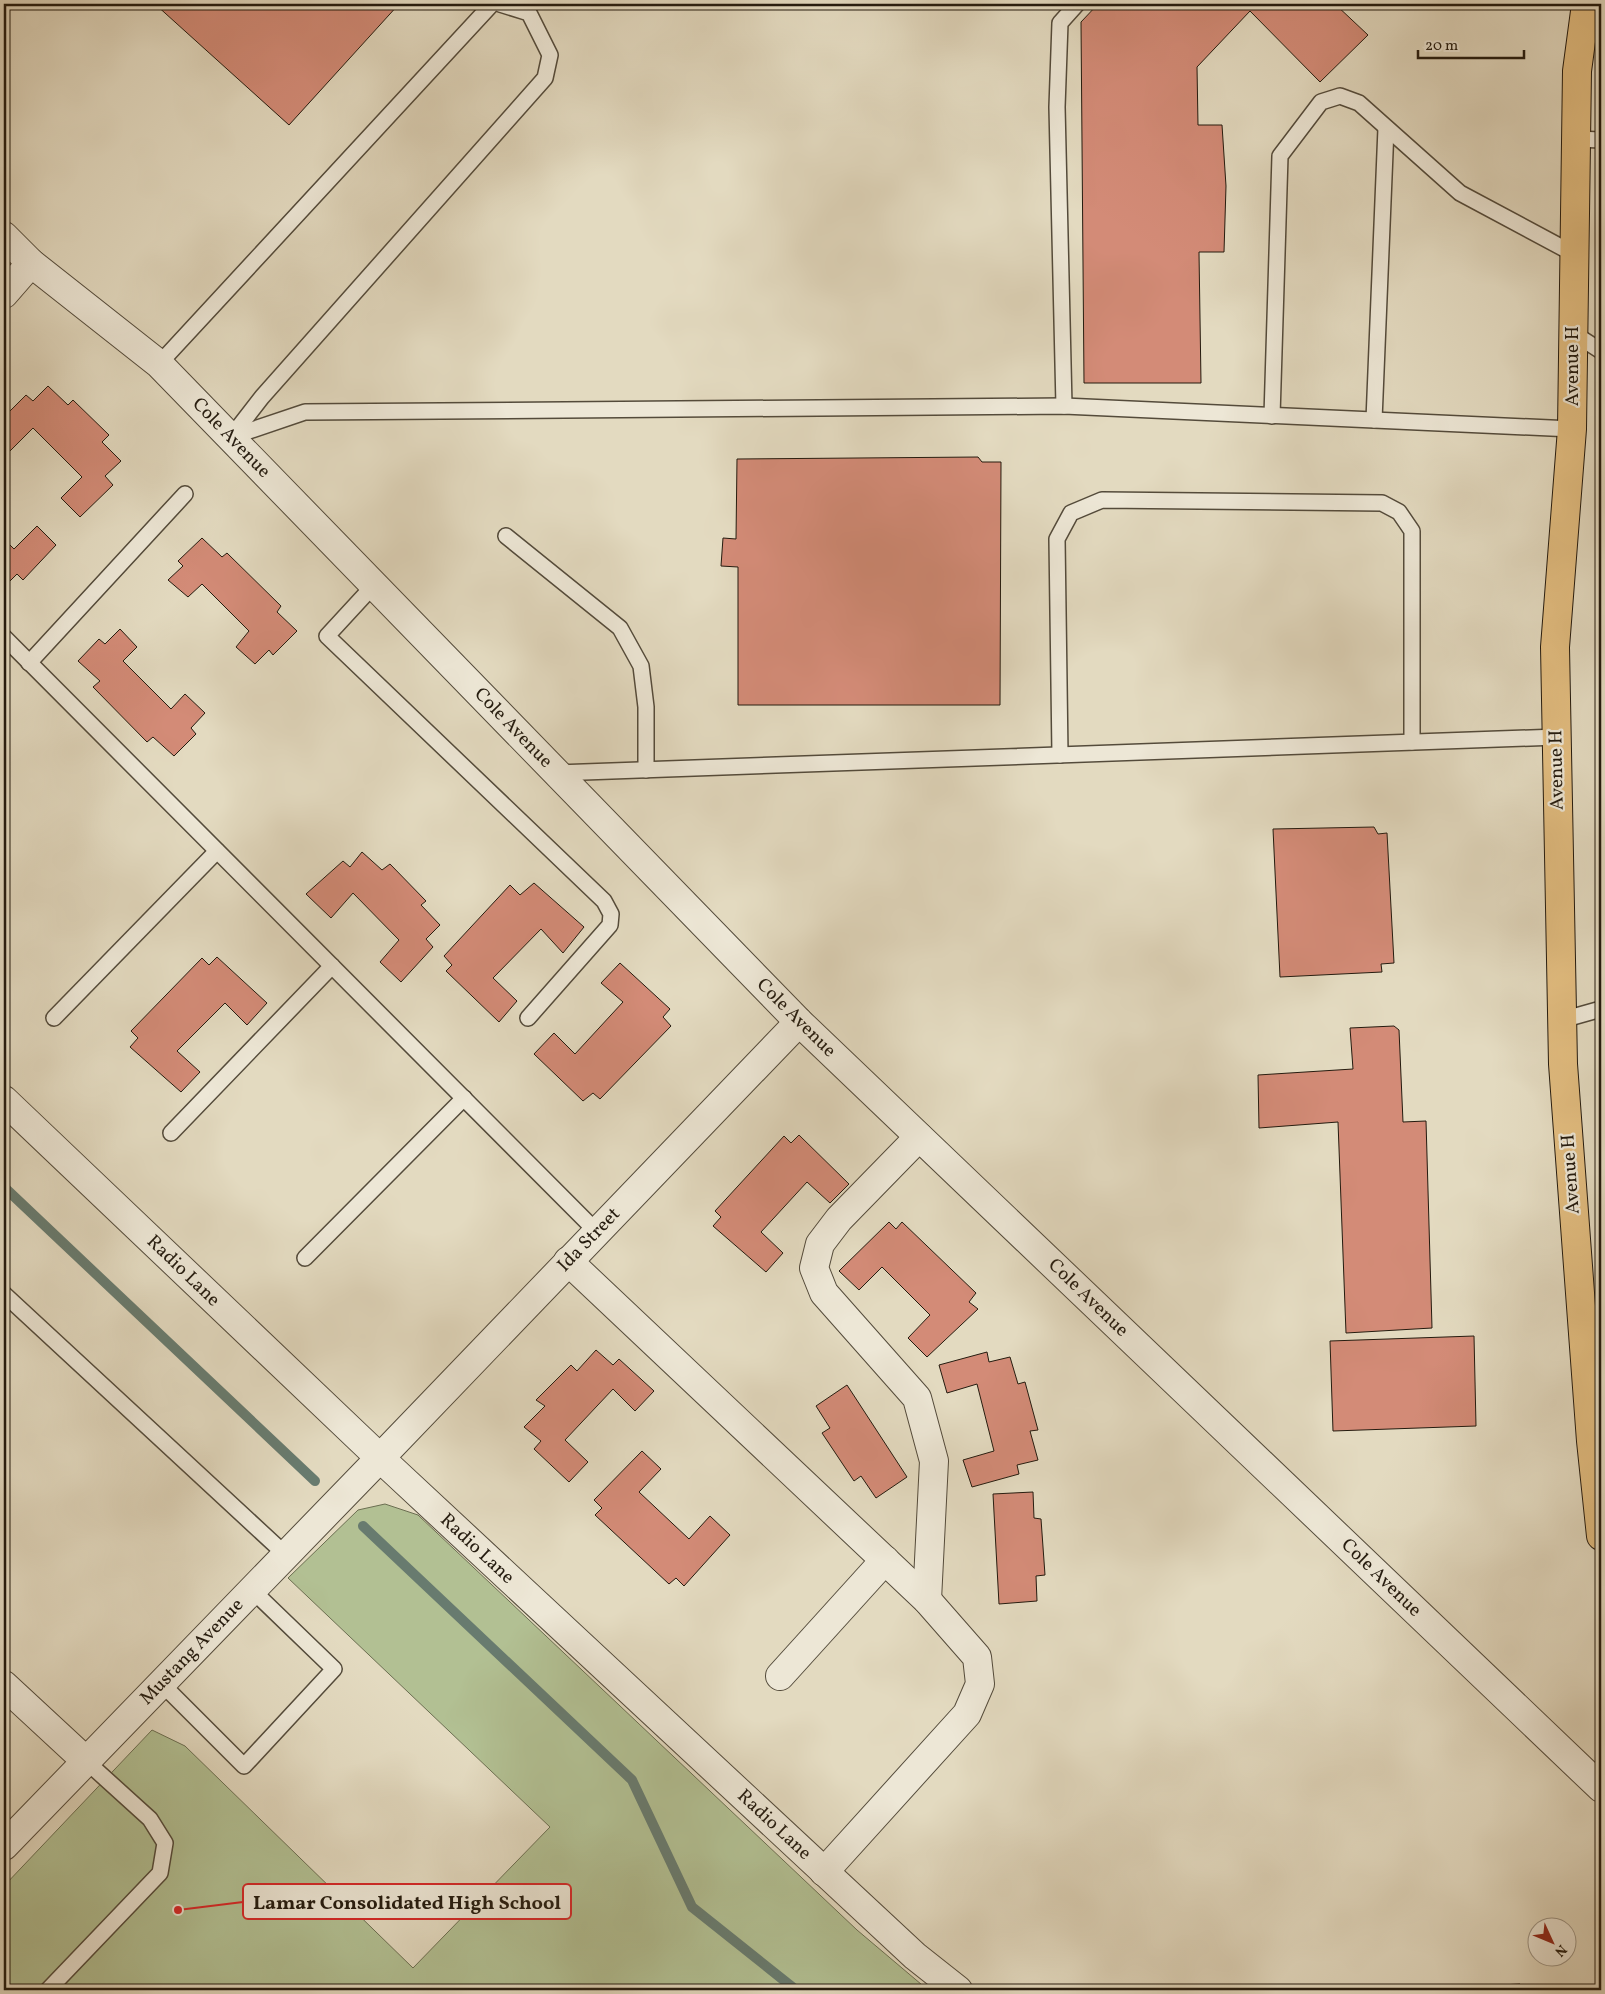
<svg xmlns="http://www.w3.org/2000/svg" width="1605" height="1994" font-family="Vollkorn,serif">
<rect width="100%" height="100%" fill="#e3dac0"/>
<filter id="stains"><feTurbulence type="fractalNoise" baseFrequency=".004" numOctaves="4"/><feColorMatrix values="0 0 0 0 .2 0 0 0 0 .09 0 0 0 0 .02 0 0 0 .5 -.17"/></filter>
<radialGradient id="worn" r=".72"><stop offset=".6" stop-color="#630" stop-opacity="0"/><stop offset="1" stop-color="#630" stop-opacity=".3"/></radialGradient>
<polygon fill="#b2c093" stroke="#6b6e51" points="385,1504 418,1515 857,1930 928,1990 4,1990 4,1886 152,1730 185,1746 413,1968 550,1827 288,1578 358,1510"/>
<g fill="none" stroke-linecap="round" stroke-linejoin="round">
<g stroke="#687b6f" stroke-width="10">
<polyline points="4,1187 315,1481"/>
<polyline points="363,1526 632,1780 692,1907 796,1990"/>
</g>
</g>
<g fill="#d38b77" stroke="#241b0f">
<polygon points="155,4 399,4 289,125"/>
<polygon points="1098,4 1335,4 1368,35 1320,82 1250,11 1197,67 1198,125 1222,125 1226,186 1224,252 1199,252 1201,383 1084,383 1081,22"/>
<polygon points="48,386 68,405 73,400 109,435 102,442 121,461 105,476 113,485 80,517 61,498 82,477 33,428 10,451 4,445 4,417 26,395 33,401"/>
<polygon points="978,457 982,462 1001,462 1000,705 738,705 738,567 721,566 723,538 736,539 737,459"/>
<polygon points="37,526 56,545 23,580 17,574 4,587 4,539 14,549"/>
<polygon points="202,538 222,557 227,553 281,606 277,612 297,631 273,655 269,650 255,664 236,647 249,631 202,584 188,597 168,580 183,566 178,561"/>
<polygon points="120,629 137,647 123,661 171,709 185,694 205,713 191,728 196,734 174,756 153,737 147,742 93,687 100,681 78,661 99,639 105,644"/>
<polygon points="1374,827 1378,834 1387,833 1394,963 1381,964 1382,972 1280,977 1273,829"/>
<polygon points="362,852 382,870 390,864 426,901 421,905 440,925 426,939 433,947 401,982 380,962 399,940 353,893 331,918 306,894 343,861 350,867"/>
<polygon points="534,883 584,927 563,953 541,929 493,978 517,1001 499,1022 446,971 452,965 444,956 510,885 520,895"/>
<polygon points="217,957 267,1003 247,1025 225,1003 177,1051 200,1072 181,1092 130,1047 138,1038 131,1031 202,958 209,965"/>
<polygon points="620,963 670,1009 663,1017 671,1026 600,1099 593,1093 583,1101 534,1054 554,1033 575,1054 623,1002 601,983"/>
<polygon points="1394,1026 1399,1030 1403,1122 1426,1121 1432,1328 1346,1333 1338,1122 1259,1128 1258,1075 1353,1069 1350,1028"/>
<polygon points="799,1135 849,1184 830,1203 807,1182 761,1232 783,1253 766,1272 713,1226 721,1217 715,1211 784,1136 791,1143"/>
<polygon points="889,1222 896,1229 902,1222 976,1293 969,1302 978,1309 927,1357 908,1338 930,1315 882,1267 859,1290 839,1271"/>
<polygon points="1474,1336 1476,1426 1333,1431 1330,1341"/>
<polygon points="596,1350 613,1365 619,1359 654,1391 635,1411 613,1389 565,1440 588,1462 569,1482 534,1449 541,1441 524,1427 545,1406 536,1400 571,1365 577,1371"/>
<polygon points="987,1352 989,1362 1010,1357 1018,1384 1025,1382 1038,1430 1030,1431 1038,1460 1017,1465 1019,1474 972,1487 963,1460 994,1451 977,1384 947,1393 939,1365"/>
<polygon points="847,1385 907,1477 876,1498 861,1476 854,1481 822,1433 830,1428 816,1406"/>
<polygon points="642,1451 661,1469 639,1492 689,1539 710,1516 730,1535 684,1586 676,1578 669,1584 595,1515 602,1508 594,1500"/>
<polygon points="1033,1492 1034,1518 1041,1519 1045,1575 1036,1576 1037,1601 999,1604 993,1494"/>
<polygon points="1520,1984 1520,1990 1401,1990"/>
</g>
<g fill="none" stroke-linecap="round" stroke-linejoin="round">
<defs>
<g id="service">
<polyline points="1576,139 1601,140"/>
<polyline points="1573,333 1601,351"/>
<polyline points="159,364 492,4"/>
<polyline points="1064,406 1057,107 1060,23 1077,4"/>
<polyline points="1272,416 1280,156 1321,102 1340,96 1359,103 1460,193 1574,254"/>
<polyline points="1374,420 1386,128"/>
<polyline points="231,437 305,412 1064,406 1572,429"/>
<polyline points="231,437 262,397 545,78 550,55 529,13 500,4"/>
<polyline points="506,536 620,628 641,666 646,707 646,770"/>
<polyline points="374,585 327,636 604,901 611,914 610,925 528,1018"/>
<polyline points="4,637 597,1232"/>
<polyline points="29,663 185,494"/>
<polyline points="1060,755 1057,539 1071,513 1102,500 1382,503 1399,512 1412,531 1412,742"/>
<polyline points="556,773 1557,737"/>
<polyline points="54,1018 217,851"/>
<polyline points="1562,1020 1601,1009"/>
<polyline points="171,1133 332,966"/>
<polyline points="305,1258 464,1098"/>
<polyline points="4,1294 286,1555"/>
<polyline points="161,1683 244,1766 334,1669 252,1590"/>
<polyline points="48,1990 160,1873 165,1843 150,1819 86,1761"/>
</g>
<g id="minor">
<polyline points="4,236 31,263 159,364 799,1022 1601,1788"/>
<polyline points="4,294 31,263"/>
<polyline points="919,1137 839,1219 820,1244 814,1268 824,1293 917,1398 934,1461 927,1600"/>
<polyline points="568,1261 927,1600 977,1657 980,1684 967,1714 824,1872"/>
<polyline points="380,1458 799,1022"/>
<polyline points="780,1676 885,1560"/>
<polyline points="4,1685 86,1761"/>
</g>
<g id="tertiary">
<polyline points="4,1100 380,1458 915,1956 958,1990"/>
<polyline points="4,1846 380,1458"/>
</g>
<polyline id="primary" points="1586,4 1577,71 1572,429 1555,647 1563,1064 1591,1441 1601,1536"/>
</defs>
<use href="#service" stroke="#544b3b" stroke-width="18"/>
<use href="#minor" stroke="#544b3b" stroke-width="30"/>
<use href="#tertiary" stroke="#544b3b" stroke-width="30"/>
<use href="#primary" stroke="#241b0f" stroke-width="30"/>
<use href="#service" stroke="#ede7d6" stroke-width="15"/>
<use href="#minor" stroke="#ede7d6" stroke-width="28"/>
<use href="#tertiary" stroke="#ede7d6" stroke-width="28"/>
<use href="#primary" stroke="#e2bd80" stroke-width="28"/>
</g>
<g text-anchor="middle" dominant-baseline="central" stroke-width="4.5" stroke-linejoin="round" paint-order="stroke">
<g font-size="19" fill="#241b0f" stroke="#ede7d6">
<text transform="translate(1573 366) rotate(-90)">Avenue H</text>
<text transform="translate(231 438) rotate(46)">Cole Avenue</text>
<text transform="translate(513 728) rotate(46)">Cole Avenue</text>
<text transform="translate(1557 770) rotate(-91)">Avenue H</text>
<text transform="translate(796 1018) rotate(45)">Cole Avenue</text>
<text transform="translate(1571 1174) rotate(-94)">Avenue H</text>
<text transform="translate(589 1240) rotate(-46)">Ida Street</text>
<text transform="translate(183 1271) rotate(44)">Radio Lane</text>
<text transform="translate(1088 1298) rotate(44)">Cole Avenue</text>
<text transform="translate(477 1549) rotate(43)">Radio Lane</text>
<text transform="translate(1381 1578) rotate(44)">Cole Avenue</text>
<text transform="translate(192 1652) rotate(-46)">Mustang Avenue</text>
<text transform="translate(774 1825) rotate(43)">Radio Lane</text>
</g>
</g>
<path fill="none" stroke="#d62828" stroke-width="2" d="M178 1910L243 1902"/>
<circle fill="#d62828" stroke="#ede7d6" stroke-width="2" cx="178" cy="1910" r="5"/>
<rect fill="#ede7d6" stroke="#d62828" stroke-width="2" x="243" y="1884" width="328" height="35" rx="5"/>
<g font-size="20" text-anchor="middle" font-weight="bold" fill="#241b0f">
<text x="407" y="1909">Lamar Consolidated High School</text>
</g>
<rect width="1605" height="1994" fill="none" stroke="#e3dac0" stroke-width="20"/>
<rect x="5" y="5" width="1595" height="1984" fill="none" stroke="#241b0f" stroke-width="2.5"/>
<rect x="10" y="10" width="1585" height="1974" fill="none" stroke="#241b0f"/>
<g transform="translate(1552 1942) rotate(134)"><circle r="24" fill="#ede7d6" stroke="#9d9586"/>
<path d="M0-4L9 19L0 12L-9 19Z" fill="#8f2418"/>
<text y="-8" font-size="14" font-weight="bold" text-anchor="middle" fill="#241b0f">N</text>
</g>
<path d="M1418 50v8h106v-8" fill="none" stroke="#241b0f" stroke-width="2.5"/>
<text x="1425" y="50" font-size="15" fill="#241b0f" stroke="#ede7d6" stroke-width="4" paint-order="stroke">20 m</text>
<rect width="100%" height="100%" filter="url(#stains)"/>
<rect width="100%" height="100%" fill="url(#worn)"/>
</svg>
